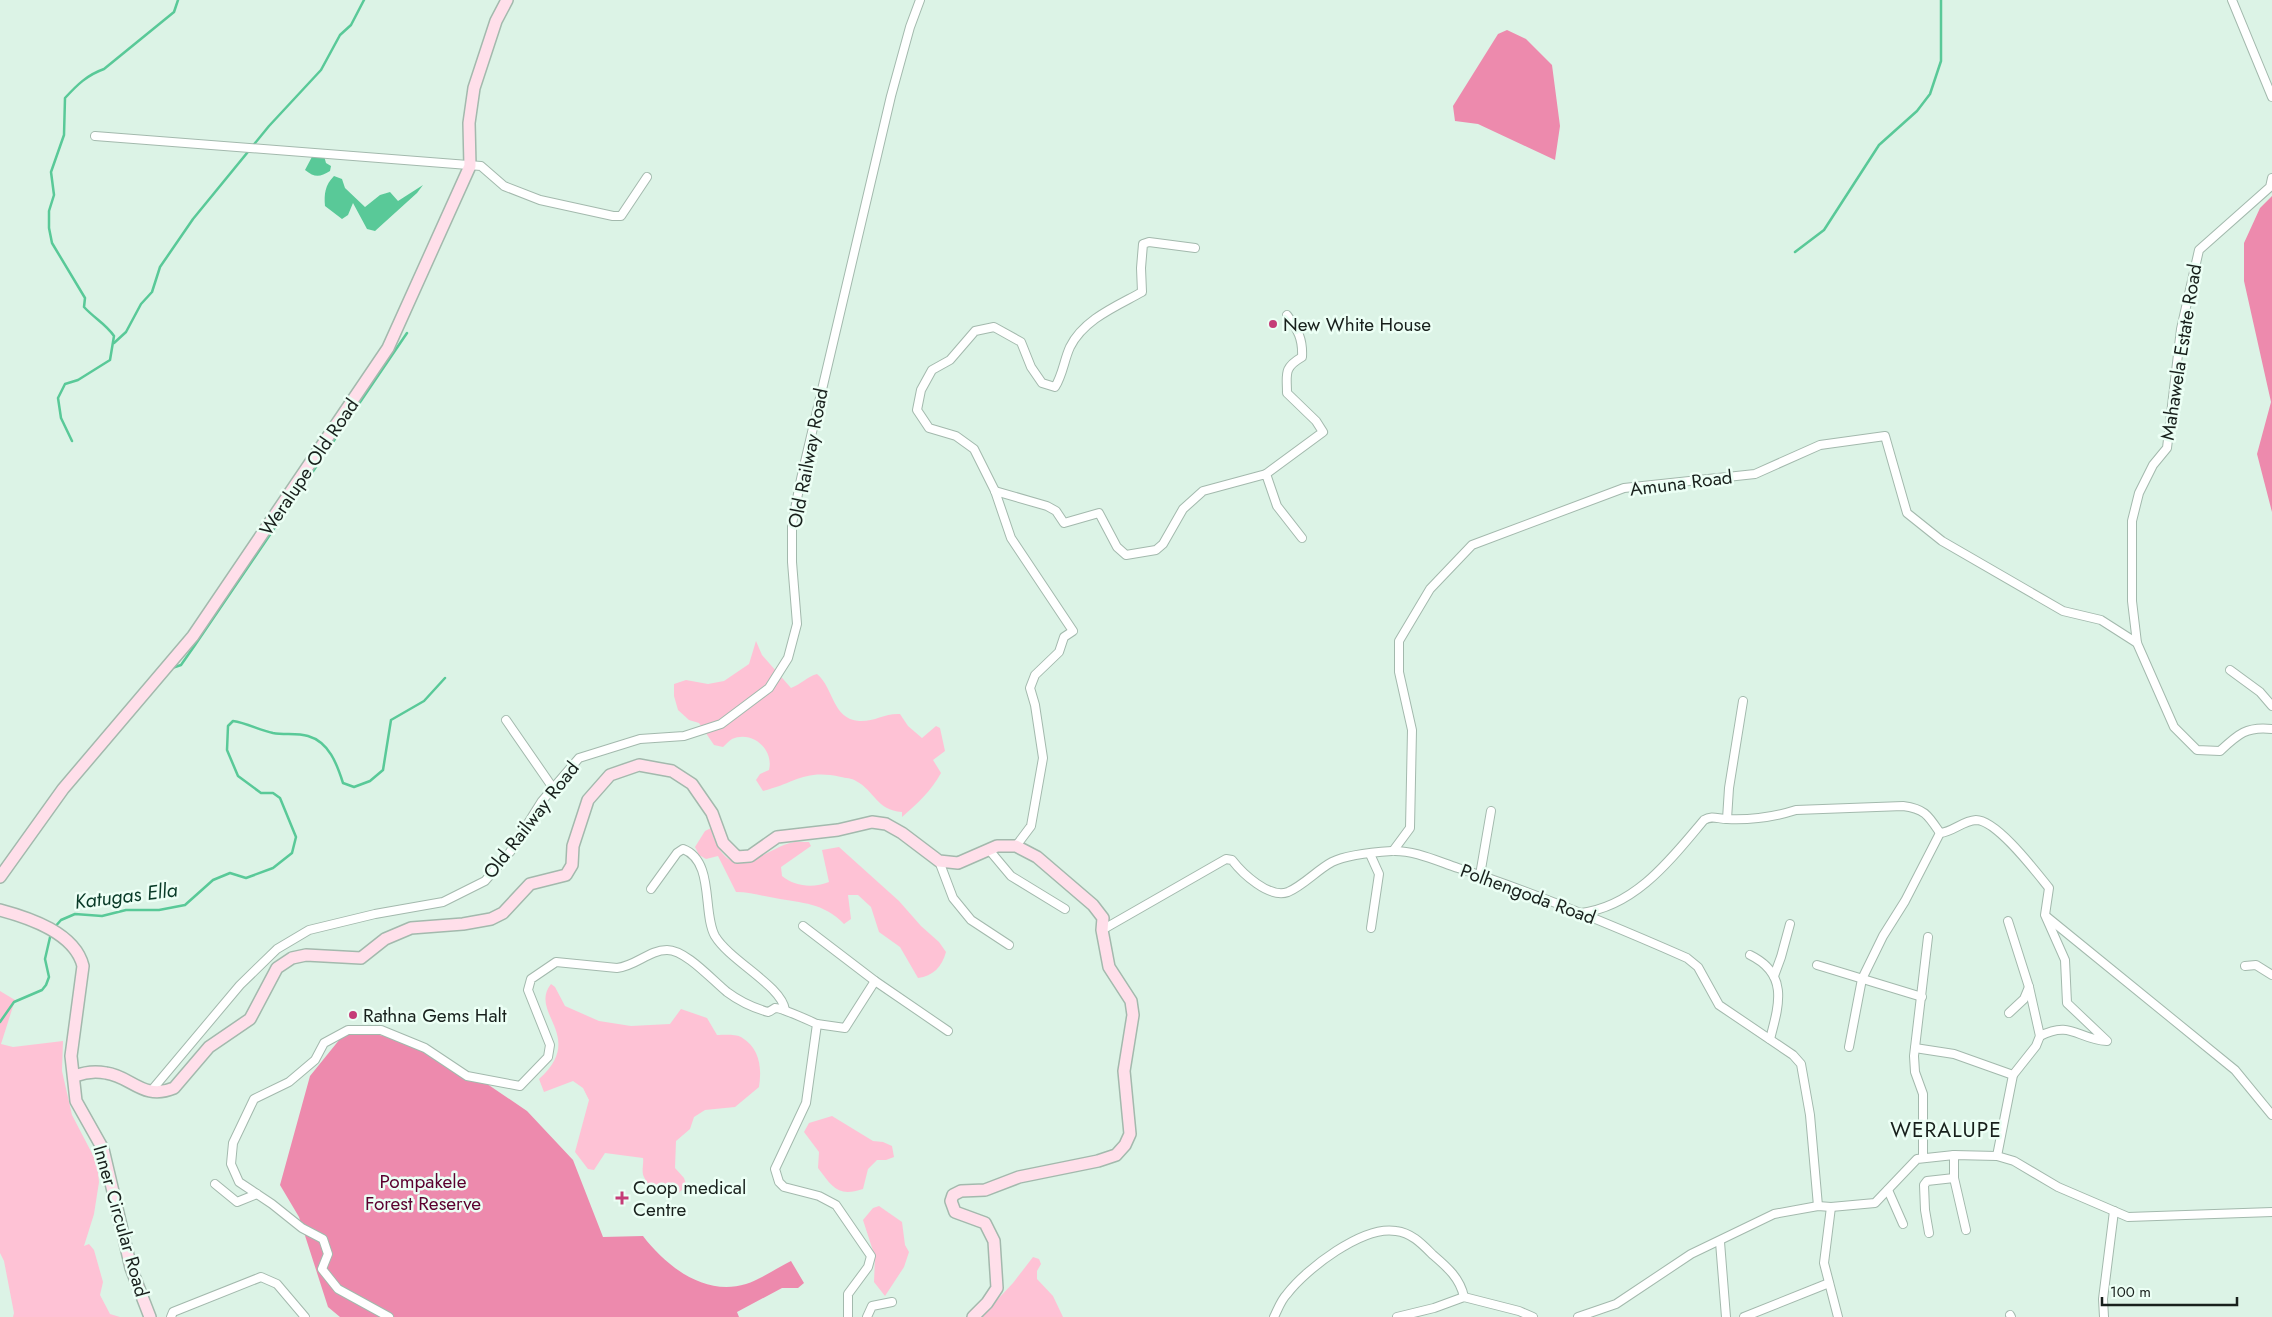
<svg xmlns="http://www.w3.org/2000/svg" width="2272" height="1317" font-family="Jost,sans-serif">
<rect width="100%" height="100%" fill="#dcf3e6"/>
<g fill="#fec2d5">
<path d="M756 641 762 655 791 688C802 684 806 677 817 674 834 688 832 719 859 721 874 722 885 713 900 714L908 726 922 738 936 726 940 728 945 751 933 760 941 773C931 791 918 803 902 817V812C876 810 875 791 856 781 852 778 845 778 841 777 804 769 796 783 763 791L756 780 760 774 769 770C774 750 753 730 732 739 729 741 725 745 723 747L714 745 699 723 689 720 678 710 674 696V684L686 680 708 684 724 681 749 664Z"/>
<path d="M711 828C712 836 716 843 720 850 738 878 767 849 790 843 796 841 803 842 809 842L811 846 781 867 782 876C795 887 814 888 829 882L822 850 839 847 899 901 921 926 939 942 946 952C942 967 933 976 918 978L900 947 879 932 871 907 858 895H848L851 919 844 924C824 903 802 903 775 898 761 896 750 892 736 892L718 856 706 859 699 855 695 847 705 831Z"/>
<path d="M551 984 555 987 565 1006 599 1021 631 1026 670 1024 681 1009 707 1018 717 1035C724 1035 735 1034 741 1037 760 1048 762 1068 759 1087L735 1107 705 1110 694 1117 690 1129 676 1141 675 1168 684 1178 686 1184C676 1204 652 1196 644 1177 641 1172 644 1163 643 1158L605 1153 594 1170 588 1169 575 1152 589 1100 583 1088 573 1081 544 1092 539 1079C587 1036 528 1013 551 984Z"/>
<polygon points="0,991 15,1000 1,1044 13,1047 63,1041 62,1071 72,1115 97,1163 99,1182 94,1214 84,1246 89,1244 94,1250 103,1282 100,1295 110,1314 120,1317 13,1317 14,1313 4,1261 0,1253"/>
<path d="M832 1116 873 1141 883 1142 892 1146 894 1157 886 1160H877L868 1169 863 1189C838 1197 833 1188 818 1168L819 1152 804 1132 809 1123Z"/>
<polygon points="879,1206 902,1222 905,1245 909,1252 904,1267 885,1296 874,1282 875,1257 863,1220 873,1208"/>
<polygon points="1033,1257 1039,1259 1041,1264 1037,1271 1037,1279 1053,1296 1063,1317 981,1317 1013,1283"/>
</g>
<g fill="#ed8aad">
<polygon points="1507,30 1526,39 1552,65 1560,126 1555,160 1478,124 1455,121 1453,106 1498,34"/>
<polygon points="2272,196 2272,512 2257,454 2271,402 2244,281 2244,243 2260,208"/>
<path d="M348 1029 395 1038 468 1071 527 1111 573 1160 603 1237 643 1236C666 1266 705 1297 746 1284 761 1279 777 1268 791 1261L804 1283 798 1288H782L737 1312 739 1317H340L328 1307 299 1217 280 1185 310 1076Z"/>
</g>
<g fill="#59c998">
<path d="M314 153 324 156 326 163 331 166 330 171C320 177 315 178 305 170Z"/>
<path d="M334 176 342 179 345 188 365 207 380 195 390 192 398 201 423 185 417 193 375 231 367 229 353 203 348 215 342 219 325 206C324 194 325 185 334 176Z"/>
</g>
<g fill="none" stroke-linecap="round" stroke-linejoin="round">
<g stroke="#59c998" stroke-width="2.5">
<polyline points="1795,252 1824,230 1879,145 1917,111 1930,94 1941,61 1941,0"/>
<polyline points="114,343 126,332 141,304 152,292 160,267 193,219 269,126 321,70 340,35 351,25 364,0"/>
<path d="M72 441 61 418 58 398 65 384 78 380 110 360 114 336C106 324 94 318 84 307L85 298 52 243 49 228V211L54 195 51 172 64 135 65 98C77 85 87 75 104 69L174 12 178 0"/>
<polyline points="172,668 181,665 195,645 407,333"/>
<path d="M54 928 61 920 75 914 102 916 126 910H159L185 905 213 880 230 873 246 878 273 868 292 853 296 837 280 798 273 793H261L238 776 227 750 228 726 233 721C247 723 259 730 273 733 284 735 297 733 308 736 329 742 337 764 343 783L354 787 370 781 383 770 391 720 424 701 445 678"/>
<polyline points="0,1022 14,1002 42,990 46,985 49,977 45,959 51,933"/>
</g>
<defs>
<g id="street">
<polyline points="2232,0 2272,97"/>
<polyline points="95,136 481,166 504,186 540,200 613,216 621,216 647,177"/>
<path d="M2272 178 2270 187 2199 250 2181 329 2167 448 2153 465 2139 493 2132 521V601L2137 643 2174 727 2197 750 2220 751C2238 734 2247 726 2272 729"/>
<path d="M1266 474 1323 432 1316 421 1287 393C1287 374 1283 368 1302 357 1303 339 1298 330 1287 315"/>
<polyline points="995,491 1047,506 1056,511 1064,523 1099,513 1117,547 1126,555 1156,550 1163,544 1183,509 1203,491 1266,474 1277,506 1302,538"/>
<polyline points="2230,670 2260,692 2272,706"/>
<polyline points="506,720 553,788"/>
<polyline points="1727,819 1729,788 1743,701"/>
<path d="M1016 846 1031 826 1043 758 1035 705 1030 688 1035 675 1059 652 1064 637 1073 631 1011 538 995 491 974 449 956 436 929 428 917 410 921 390 932 370 950 360 975 331 994 327 1021 342 1031 367 1042 383 1055 387C1063 374 1064 360 1070 347 1084 319 1117 306 1142 292L1141 268 1143 244 1149 242 1195 248"/>
<polyline points="990,851 1011,876 1065,909"/>
<polyline points="1393,851 1410,828 1412,730 1399,672 1399,641 1430,589 1472,545 1624,488 1755,474 1820,445 1885,436 1907,513 1942,541 2063,611 2101,620 2137,643"/>
<polyline points="1370,854 1379,874 1371,928"/>
<polyline points="939,861 953,898 971,920 1009,945"/>
<polyline points="1480,875 1491,811"/>
<path d="M651 889 677 853 683 849C715 861 702 913 715 936 730 961 782 986 785 1010"/>
<path d="M1581 913C1636 906 1671 859 1704 820 1712 815 1718 819 1727 819 1750 820 1774 817 1796 810L1903 806C1925 809 1928 815 1940 833 1953 832 1962 821 1976 820 1997 820 2036 872 2049 888L2045 915 2065 960 2067 1003 2107 1041C2077 1039 2071 1020 2040 1036"/>
<polyline points="2047,917 2235,1070 2272,1115"/>
<polyline points="803,926 875,981 948,1031"/>
<path d="M1102 930 1226 859 1232 860C1242 873 1269 899 1288 892 1304 885 1317 870 1332 862 1346 855 1377 852 1392 851 1414 850 1437 861 1458 868 1536 893 1612 925 1687 958L1698 967 1719 1005 1793 1055 1801 1064 1810 1115 1818 1206"/>
<path d="M1750 955C1789 974 1779 1005 1770 1039"/>
<polyline points="1817,965 1922,997"/>
<polyline points="2245,966 2256,965 2272,975"/>
<polyline points="1774,976 1781,957 1790,924"/>
<polyline points="2009,1013 2024,999 2029,987"/>
<polyline points="817,1024 845,1028 875,981"/>
<polyline points="1849,1047 1862,979 1883,936 1905,901 1940,833"/>
<polyline points="1915,1048 1954,1054 2013,1075"/>
<polyline points="151,1091 240,985 277,949 309,930 375,914 443,902 485,881 510,852 542,801 579,758 640,739 684,736 721,724 769,688 788,658 797,624 792,562 792,524 801,479 891,96 910,27 920,0"/>
<polyline points="1954,1155 1954,1178 1966,1230"/>
<polyline points="1997,1156 2013,1075 2036,1046 2040,1036 2029,987 2008,921"/>
<polyline points="1923,1158 1923,1094 1915,1072 1914,1056 1928,937"/>
<polyline points="215,1184 237,1202 257,1194"/>
<polyline points="1888,1190 1903,1224"/>
<polyline points="1831,1207 1824,1263 1838,1317"/>
<polyline points="1929,1233 1925,1210 1924,1185 1927,1181 1954,1178"/>
<polyline points="1720,1242 1726,1317"/>
<polyline points="2010,1315 2011,1317"/>
<polyline points="171,1317 173,1312 261,1277 277,1284 305,1317"/>
<path d="M389 1317 338 1289 322 1269 328 1254 323 1239 302 1228 272 1204 239 1182 231 1164 233 1143 254 1099 289 1082 315 1060 324 1043 348 1030H381L425 1048 467 1076 520 1086 548 1057 550 1045 528 990 531 979 556 962 617 968C636 966 649 950 667 950 686 950 712 980 727 992 739 1001 754 1008 768 1012 771 1011 773 1009 775 1008 780 1007 810 1021 817 1024L806 1103 775 1169 779 1182 784 1187 819 1196 836 1205 871 1256 868 1267 848 1294V1317"/>
<polyline points="867,1317 872,1306 892,1302"/>
<path d="M1274 1317C1278 1309 1281 1300 1287 1294 1306 1269 1363 1225 1396 1231 1412 1233 1422 1244 1433 1255 1447 1267 1460 1278 1464 1297"/>
<polyline points="1397,1317 1434,1308 1464,1297 1519,1311 1533,1317"/>
<polyline points="1578,1317 1616,1304 1691,1254 1774,1214 1818,1206 1831,1207 1875,1203 1917,1159 1954,1155 1997,1156 2014,1161 2058,1187 2128,1217 2272,1212"/>
<polyline points="1744,1317 1829,1283"/>
<polyline points="2104,1317 2103,1299 2114,1211"/>
</g>
<g id="secondary">
<polyline points="0,877 63,789 193,636 388,348 470,166 469,123 474,88 496,21 507,0"/>
<path d="M0 910C30 918 75 933 83 966L71 1056 76 1101 103 1149 131 1268 150 1317"/>
<path d="M75 1076C85 1072 96 1071 106 1073 131 1076 143 1101 174 1088L209 1047 250 1019 277 968 292 958 306 955 361 958 385 939 411 928 463 924 491 919 503 913 530 884 566 875 572 865 573 846 588 800 610 775 639 765 672 771 692 784 712 813 723 843 737 857 750 856 777 837 838 830 872 822 886 824 902 833 939 861 958 863 997 846H1016L1037 857 1093 905 1103 918 1102 930 1109 967 1131 1001 1133 1015 1124 1071 1130 1134 1125 1145 1116 1155 1098 1161 1019 1177 985 1190 961 1191 953 1195 951 1201 955 1212 985 1223 994 1241 997 1288 987 1303 973 1317"/>
</g>
</defs>
<use href="#street" stroke="#a3b9ad" stroke-width="10"/>
<use href="#secondary" stroke="#a3b9ad" stroke-width="14"/>
<use href="#street" stroke="#fff" stroke-width="8"/>
<use href="#secondary" stroke="#ffdfea" stroke-width="11"/>
</g>
<g fill="#c53c77" stroke="#ecfff5" stroke-width="2">
<circle cx="1273" cy="324" r="5"/>
<circle cx="353" cy="1015" r="5"/>
<path d="M619.5 1190.5h5v5h5v5h-5v5h-5v-5h-5v-5h5z"/>
</g>
<g text-anchor="middle" dominant-baseline="central" stroke-width="5" stroke-linejoin="round" paint-order="stroke">
<g font-size="19" fill="#18201c" stroke="#ecfff5" text-anchor="start">
<text x="1283" y="324">New White House</text>
<text x="363" y="1015">Rathna Gems Halt</text>
<text x="633" y="1187">Coop medical<tspan x="633" dy="22">Centre</tspan></text>
</g>
<g font-size="19" fill="#18201c" stroke="#ecfff5">
<text transform="translate(2181 352) rotate(-81)">Mahawela Estate Road</text>
<text transform="translate(808 458) rotate(-79)">Old Railway Road</text>
<text transform="translate(309 467) rotate(-56)">Weralupe Old Road</text>
<text transform="translate(1681 483) rotate(-7)">Amuna Road</text>
<text transform="translate(531 820) rotate(-52)">Old Railway Road</text>
<text transform="translate(1528 894) rotate(20)">Polhengoda Road</text>
<text transform="translate(121 1221) rotate(74)">Inner Circular Road</text>
</g>
<g font-size="19" fill="#5b002f" stroke="#ecfff5">
<text x="423" y="1181">Pompakele<tspan x="423" dy="22">Forest Reserve</tspan></text>
</g>
<g font-size="20" font-style="italic" fill="#083a27" stroke="#ecfff5">
<text transform="translate(126 896) rotate(-7)">Katugas Ella</text>
</g>
<g font-size="21" letter-spacing="1" fill="#18201c" stroke="#ecfff5">
<text x="1946" y="1130">WERALUPE</text>
</g>
</g>
<path d="M2102 1297v8h135v-8" fill="none" stroke="#18201c" stroke-width="2.5"/>
<text x="2110" y="1297" font-size="15" fill="#18201c" stroke="#ecfff5" stroke-width="4" paint-order="stroke">100 m</text>
</svg>
